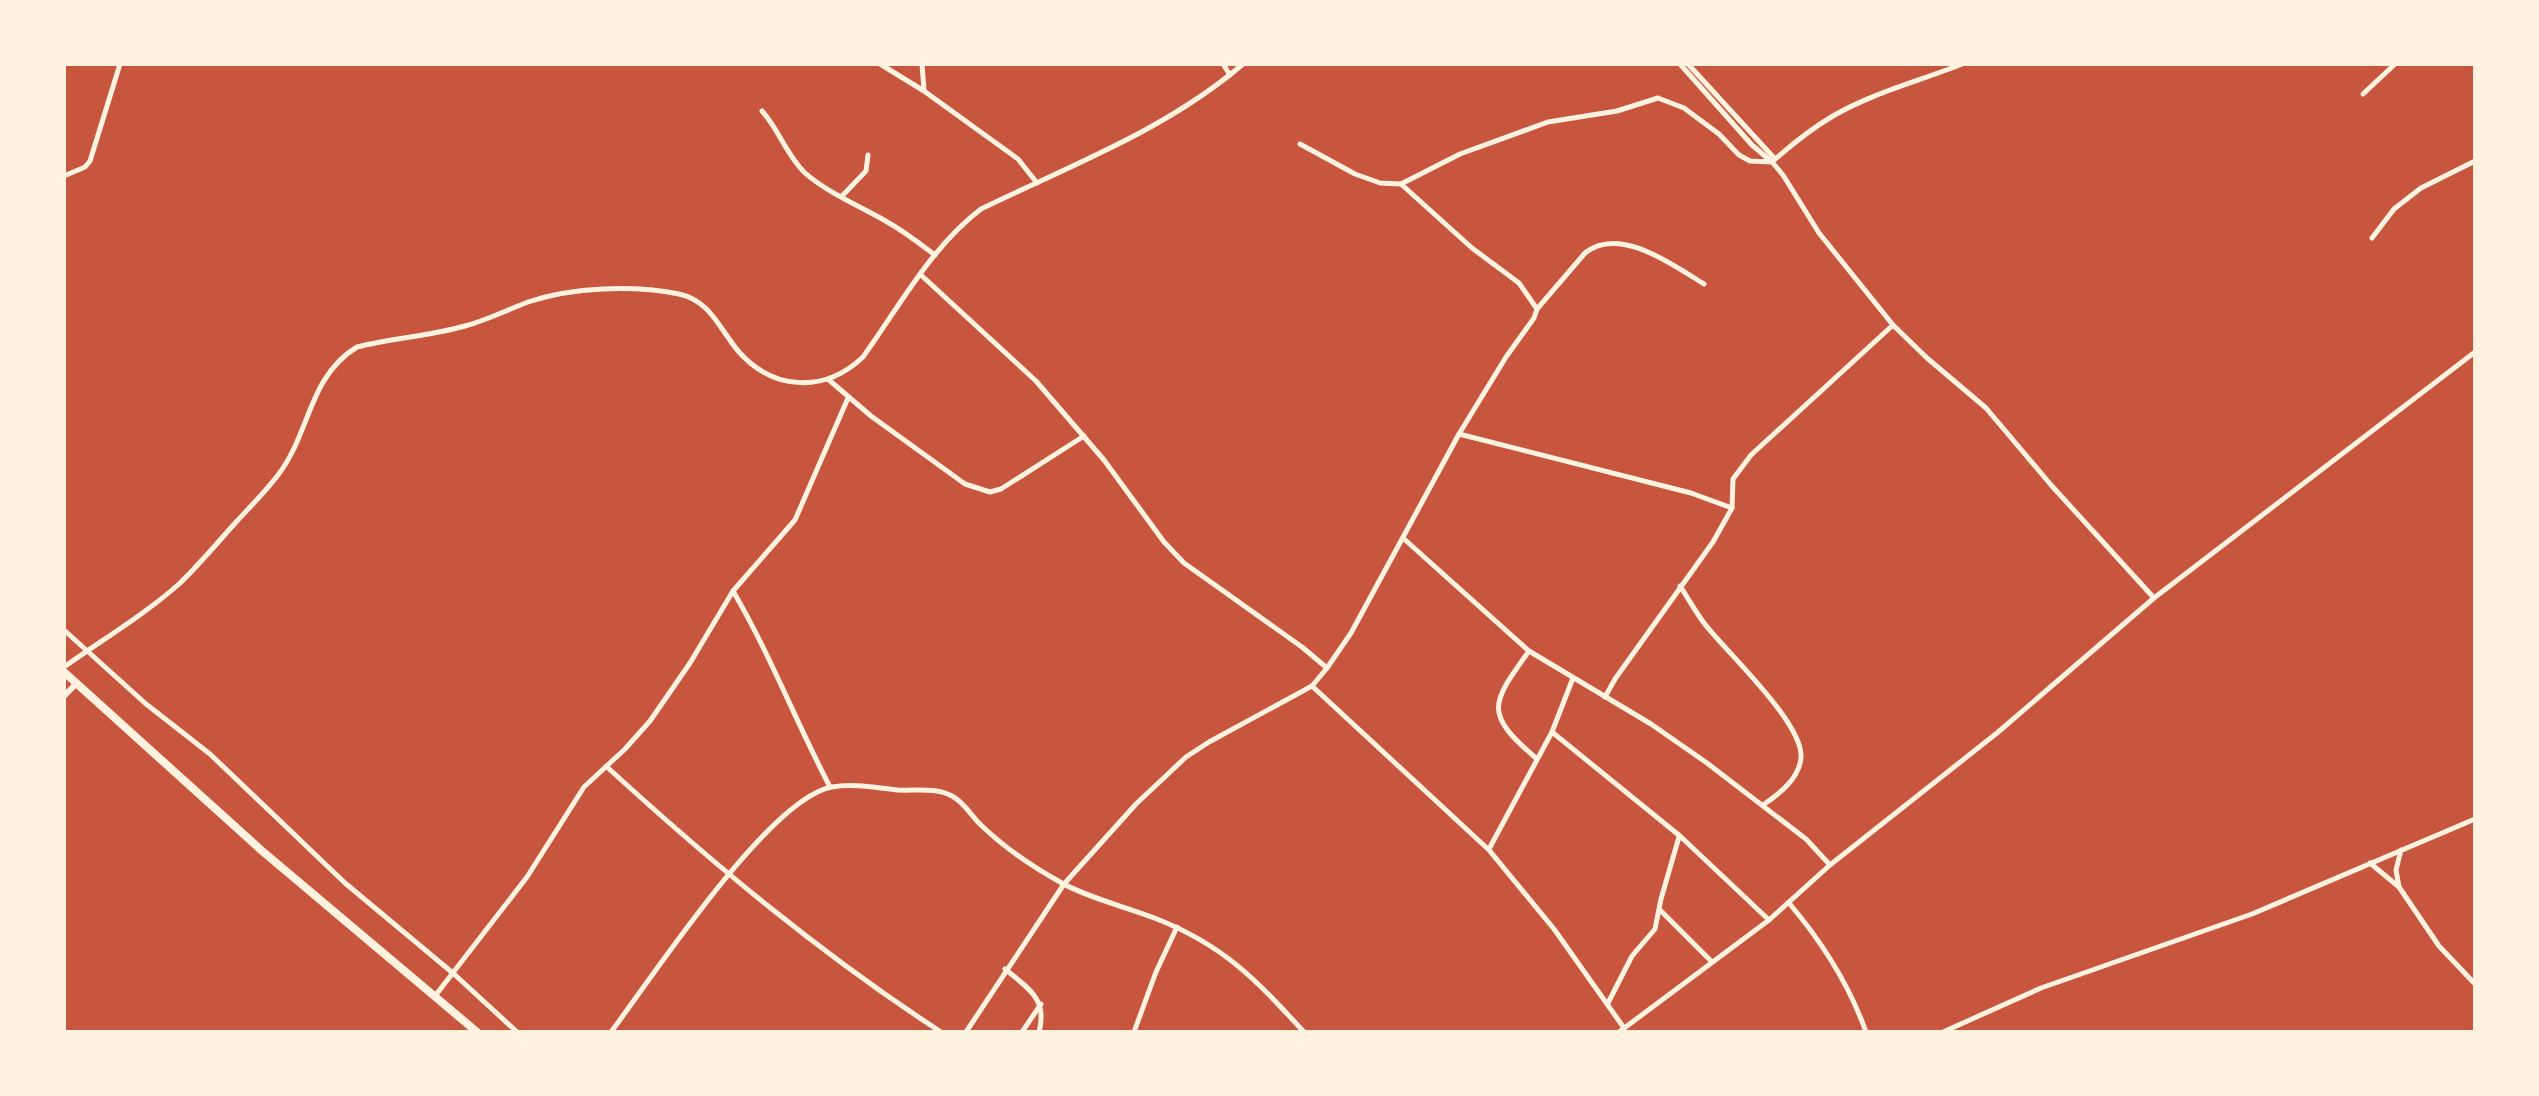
<svg xmlns="http://www.w3.org/2000/svg" width="2539" height="1096" font-family="'Space Grotesk',sans-serif">
<rect width="100%" height="100%" fill="#c8553d"/>
<g fill="none" stroke-linecap="round" stroke-linejoin="round">
<g stroke="#fff3e0" stroke-width="5">
<polyline points="880,64 924,91 1007,151 1018,159 1037,183"/>
<polyline points="922,64 924,90"/>
<polyline points="1223,64 1230,75"/>
<polyline points="1680,64 1752,145 1772,162 1783,175 1819,233 1893,325 1927,358 1986,408 2051,485 2154,598"/>
<polyline points="1688,64 1775,159"/>
<polyline points="2363,94 2395,64"/>
<path d="M762 111C779 130 786 154 804 172 827 193 862 207 889 223 905 232 920 244 935 255"/>
<path d="M1300 144 1355 174 1380 183 1401 184 1460 154 1548 122 1617 111 1658 98 1684 108 1719 134 1739 155 1750 161 1772 162C1791 145 1811 129 1833 116 1872 93 1920 81 1962 64"/>
<polyline points="64,176 85,167 90,161 120,64"/>
<polyline points="842,196 866,171 868,155"/>
<polyline points="2372,238 2394,209 2421,188 2475,161"/>
<polyline points="921,275 1036,381 1104,460 1164,542 1184,563 1302,647 1327,668"/>
<path d="M1537 309 1585 253C1619 225 1673 265 1704 284"/>
<polyline points="829,380 871,416 965,484 990,492 1001,489 1084,436"/>
<polyline points="1459,434 1691,493 1732,508"/>
<polyline points="1403,538 1529,651 1651,724 1707,763 1806,839 1830,865"/>
<path d="M1680 586C1688 598 1695 611 1704 623 1726 652 1804 723 1801 758 1799 779 1779 794 1763 805"/>
<path d="M733 591C770 654 796 722 830 787"/>
<polyline points="64,630 146,704 210,754 345,883 454,974 517,1032"/>
<path d="M1529 651C1491 704 1483 713 1537 759"/>
<path d="M64 667C102 640 144 615 179 584 199 565 218 542 237 521 251 506 266 491 278 475 311 432 308 377 357 347 393 338 430 336 465 326 487 320 507 310 528 302 573 287 632 285 679 294 711 301 720 330 739 352 774 391 825 393 863 357 899 307 931 247 981 209 1071 165 1166 130 1243 64"/>
<polyline points="1312,686 1489,850 1554,929 1624,1028"/>
<polyline points="1605,697 1615,679 1713,542 1732,508 1733,479 1751,455 1893,325"/>
<polyline points="1552,732 1680,836 1769,920"/>
<path d="M607 767C712 863 821 954 941 1032"/>
<polyline points="1489,849 1552,732 1573,678"/>
<polyline points="2370,863 2399,887 2439,946 2475,984"/>
<polyline points="2399,887 2396,870 2401,850"/>
<path d="M1789 903C1822 942 1849 984 1866 1032"/>
<polyline points="1660,910 1712,962"/>
<path d="M1005 969C1028 988 1048 999 1039 1032"/>
<polyline points="435,996 527,877 584,787 625,749 650,721 690,663 733,591 795,520 848,398"/>
<polyline points="1608,1003 1632,956 1655,929 1661,899 1679,837"/>
<path d="M611 1032C652 978 769 798 832 787 854 783 877 788 898 790 916 791 935 787 952 796 965 803 971 816 982 826 1005 848 1033 867 1060 882 1088 898 1127 907 1157 919 1225 946 1256 980 1304 1032"/>
<polyline points="966,1032 1064,884 1136,804 1186,757 1209,742 1312,686 1327,668 1351,633 1459,434 1506,357 1534,318 1537,309 1519,283 1472,248 1401,184"/>
<polyline points="1022,1032 1041,1004"/>
<polyline points="1134,1032 1156,972 1177,927"/>
<polyline points="1619,1032 1769,920 1830,865 1997,733 2154,598 2475,352"/>
<polyline points="1943,1032 2041,988 2252,914 2475,819"/>
</g>
<polyline stroke="#fff3e0" stroke-width="6" points="64,696 75,685"/>
<polyline stroke="#fff3e0" stroke-width="8" points="64,672 261,850 477,1032"/>
</g>
<rect width="2539" height="1096" fill="none" stroke="#fff3e0" stroke-width="132"/>
</svg>
